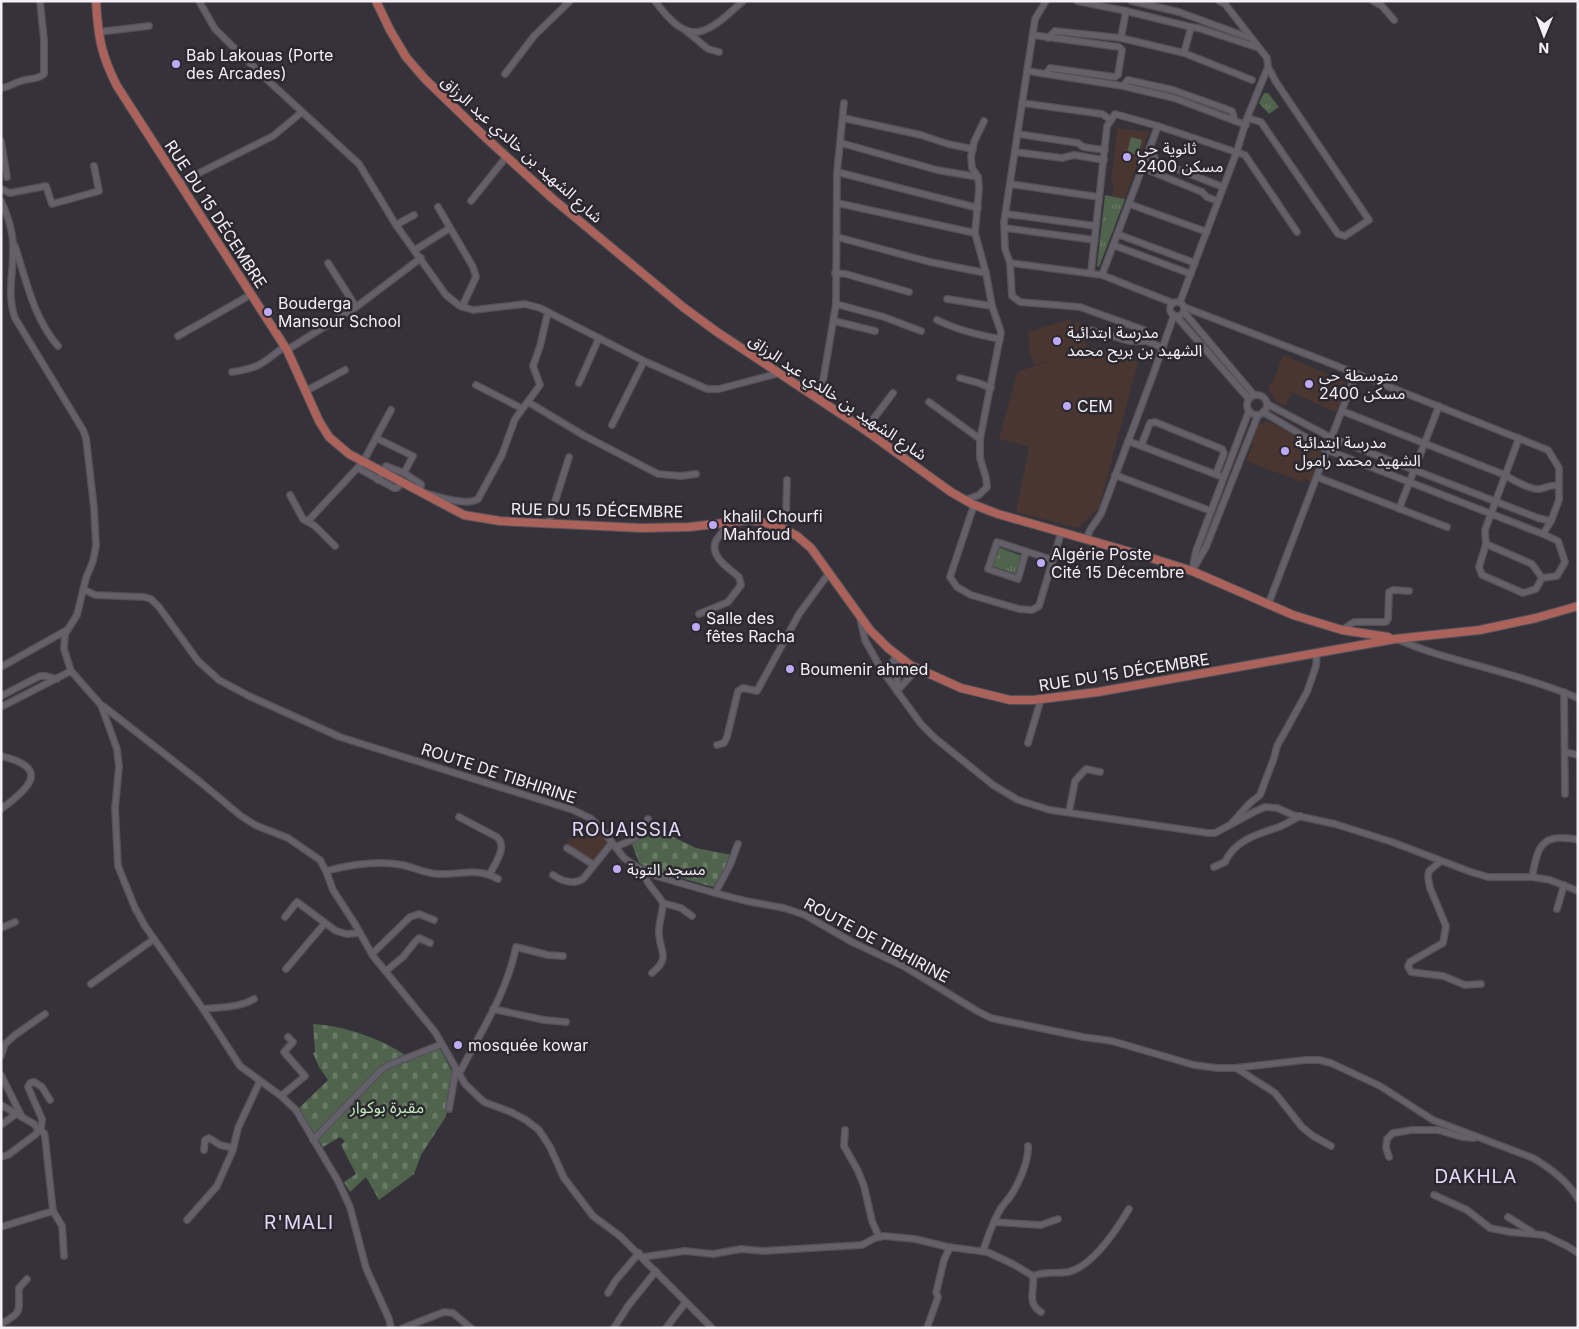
<svg xmlns="http://www.w3.org/2000/svg" width="1579" height="1329" font-family="Inter,'Noto Sans Arabic',sans-serif">
<defs>
<pattern id="grass-tufts" width="24" height="20" patternUnits="userSpaceOnUse" patternTransform="scale(1.25)"><rect width="24" height="20" fill="#4f634d"/><path d="M3 7l-1-3M5 7V3M7 7l1-3M15 17l-1-3M17 17v-4M19 17l1-3" fill="none" stroke="#697a67"/></pattern>
<pattern id="cemetery-stones" width="16" height="16" patternUnits="userSpaceOnUse" patternTransform="scale(1.25)"><rect width="16" height="16" fill="#4f634d"/><path d="M2 7V4a2 2 0 0 1 4 0v3zM10 15v-3a2 2 0 0 1 4 0v3z" fill="#697a67"/></pattern>
</defs>
<rect width="100%" height="100%" fill="#35323a"/>
<g fill="#493630">
<polygon points="1117,128 1149,132 1125,198 1112,196 1114,183 1111,182"/>
<polygon points="1070,319 1072,324 1079,321 1087,347 1102,349 1138,362 1099,508 1078,528 1016,512 1029,447 999,439 1017,372 1060,357 1034,365 1029,351 1028,332"/>
<polygon points="1283,355 1344,381 1347,388 1336,412 1291,392 1286,406 1276,402 1268,388 1269,383 1272,384"/>
<polygon points="1267,421 1321,449 1323,456 1313,483 1304,479 1302,482 1246,461 1253,444 1251,440 1258,424"/>
<polygon points="579,821 603,837 608,843 599,855 593,861 567,844"/>
</g>
<g fill="url(#grass-tufts)">
<polygon points="1264,93 1268,93 1279,107 1269,114 1259,103"/>
<polygon points="1105,195 1125,199 1099,267 1097,266"/>
<polygon points="998,547 1022,556 1016,574 992,566"/>
</g>
<g fill="url(#cemetery-stones)">
<polygon points="645,835 671,836 696,848 732,855 717,886 713,887 652,870 639,863 632,844"/>
<path d="M313 1024C347 1026 382 1039 410 1058L439 1047 453 1073 449 1106 445 1118 421 1155 414 1174 379 1200 366 1177 350 1192 344 1182 356 1174 341 1145 345 1141 340 1137 323 1147 298 1109 328 1080 319 1067 313 1053 315 1052Z"/>
</g>
<polygon fill="#4f634d" points="1131,137 1142,140 1138,155 1127,152"/>
<g fill="none" stroke-linecap="round" stroke-linejoin="round">
<defs>
<g id="minor">
<polyline points="199,1 215,29 262,75 359,164 396,225 446,295 460,306 473,310 525,304 540,308 644,361 707,389 719,389 780,373"/>
<path d="M655 1C690 49 706 35 743 1"/>
<polyline points="1046,1 1035,19 1004,222 1005,249 1010,263 1012,296 1020,302 1080,307 1144,330 1147,341 1163,348"/>
<polyline points="1077,1 1126,11 1191,27"/>
<polyline points="1132,1 1179,12 1250,38"/>
<polyline points="1373,1 1382,6 1394,20"/>
<polyline points="685,30 708,49 719,52"/>
<polyline points="98,32 149,26"/>
<polyline points="1033,35 1119,47 1122,50 1118,75 1115,77 1050,68 1046,74"/>
<polyline points="1048,38 1055,31 1121,38 1184,53 1252,80"/>
<polyline points="1121,38 1126,11"/>
<polyline points="1184,53 1191,27 1198,28 1259,48"/>
<polyline points="1027,71 1123,86 1174,98 1246,125"/>
<polyline points="505,74 534,36 570,1"/>
<polyline points="1123,86 1128,80 1173,90 1232,111 1235,121"/>
<path d="M1 88C9 87 14 83 21 81 29 78 38 80 44 74V40L40 1"/>
<polyline points="1022,103 1102,114 1111,120"/>
<polyline points="843,118 921,135 948,144 973,149"/>
<polyline points="1247,118 1261,122 1338,234 1345,236 1369,220 1276,82 1268,67"/>
<polyline points="1018,134 1078,143 1083,147 1105,150"/>
<polyline points="1,141 7,177"/>
<polyline points="841,143 937,170 978,177"/>
<polyline points="1150,147 1156,161 1223,187"/>
<polyline points="1015,152 1062,158 1074,155 1104,160"/>
<polyline points="1143,168 1202,192 1207,197 1218,201"/>
<polyline points="837,172 978,208"/>
<polyline points="179,183 273,136 302,112"/>
<polyline points="1010,184 1099,197"/>
<polyline points="1,189 10,193 46,186 52,204 99,191 94,166"/>
<path d="M1 201C8 216 14 235 13 251 13 275 7 295 15 318L83 430 86 438 94 508 96 546 93 561 86 578 77 615 65 634 64 649 71 671 101 705 117 749 119 767 115 808 118 866 135 908 145 926 203 1009 240 1066 281 1096 296 1110 338 1181 350 1207 366 1268 389 1319 391 1328"/>
<polyline points="471,201 507,156"/>
<polyline points="837,203 975,233"/>
<polyline points="1129,204 1207,232"/>
<polyline points="438,207 473,267 476,277 462,307"/>
<polyline points="1006,214 1096,226"/>
<polyline points="396,225 414,215"/>
<polyline points="1005,228 1095,240"/>
<polyline points="1117,234 1195,263"/>
<polyline points="837,237 930,262 986,273"/>
<polyline points="1113,245 1191,274"/>
<path d="M15 246C26 280 34 319 58 346"/>
<polyline points="415,250 450,228"/>
<polyline points="328,263 356,307"/>
<polyline points="1010,263 1102,275 1173,303"/>
<polyline points="1091,272 1107,126 1115,114 1158,126 1245,155 1297,232"/>
<polyline points="835,273 846,274 909,292"/>
<polyline points="1102,275 1158,126"/>
<polyline points="947,299 992,306"/>
<circle cx="1177" cy="309" r="7"/>
<polyline points="1180,302 1237,151 1247,118 1268,67 1267,58 1225,4 1219,1"/>
<polyline points="836,304 884,317 921,331"/>
<polyline points="1184,307 1327,362 1548,450 1559,468 1559,500 1551,521"/>
<polyline points="1184,312 1254,395"/>
<polyline points="1176,316 1249,399"/>
<path d="M937 320C957 330 978 335 1000 339"/>
<polyline points="834,321 875,331"/>
<polyline points="1091,330 1129,341 1147,341"/>
<polyline points="178,336 252,294"/>
<polyline points="287,350 356,307 421,258"/>
<path d="M232 372C260 368 263 363 285 346"/>
<polyline points="960,378 979,383 991,388"/>
<polyline points="579,383 599,338"/>
<polyline points="476,385 521,408"/>
<polyline points="306,391 345,370"/>
<circle cx="1257" cy="405" r="10"/>
<polyline points="820,399 836,304 837,172 844,103"/>
<polyline points="528,402 583,435 658,474 681,476 696,474"/>
<polyline points="929,402 980,439"/>
<polyline points="1249,411 1196,551 1192,571 1206,547 1258,415"/>
<path d="M1342 411 1505 475C1512 480 1532 490 1539 489 1548 488 1549 484 1559 486"/>
<polyline points="1263,412 1327,450 1543,534 1551,521 1538,518 1332,438 1267,404"/>
<polyline points="612,425 644,361"/>
<polyline points="865,430 893,393"/>
<polyline points="376,438 413,456 404,473"/>
<polyline points="1519,438 1485,530 1486,544 1479,567 1482,575 1523,593 1536,589 1542,578 1557,576 1565,562 1558,541 1543,534"/>
<polyline points="1128,441 1220,476"/>
<polyline points="1141,446 1150,423 1155,422 1222,449 1224,453 1216,474"/>
<polyline points="358,468 394,488 397,488 402,482"/>
<polyline points="1115,475 1211,511"/>
<polyline points="1317,477 1447,527"/>
<path d="M378 480 386 466 404 473 421 484 420 492C435 495 465 507 478 499L502 455 515 419 540 385 533 366 540 346 548 312"/>
<polyline points="290,495 303,519 315,526 335,546"/>
<polyline points="965,500 979,495 987,487 986,478 980,458 980,439 1001,332 992,306 986,273 975,233 979,189 978,177 972,168 971,156 974,142 984,121"/>
<polyline points="974,505 950,577 957,587 971,595 1019,609 1032,610 1039,606 1061,533"/>
<polyline points="1399,509 1439,406"/>
<polyline points="308,521 363,462 391,410"/>
<polyline points="548,524 569,457"/>
<polyline points="783,528 786,514 787,480"/>
<polyline points="1086,540 1090,530 1101,514 1153,375 1174,315"/>
<polyline points="1486,544 1532,564 1542,578"/>
<polyline points="1026,551 1018,579 988,569 997,542 1053,560"/>
<path d="M85 590 95 595 144 597 151 599 159 607 198 661 219 680 249 696 340 737 573 810 590 818 600 827 624 858 637 867 656 876 715 893 746 901 784 908 805 915 852 942 905 967 977 1011 991 1018 1083 1037 1112 1041 1194 1065 1217 1068H1235L1305 1060H1319L1331 1063 1380 1086 1433 1120 1533 1158C1550 1168 1568 1181 1578 1199"/>
<polyline points="1268,605 1356,373"/>
<path d="M699 614 728 602 741 585 739 577C730 569 711 558 715 543 718 534 724 536 725 522"/>
<polyline points="860,618 865,640 881,669 921,724 935,738 993,785 1018,800 1050,810 1208,833 1215,833 1256,811 1265,807 1277,808 1293,815 1335,824 1392,842 1471,872 1488,877 1532,877 1550,880 1578,891"/>
<polyline points="1342,630 1354,622 1386,622 1388,619 1389,592 1393,590 1409,591"/>
<path d="M1397 639C1432 655 1468 662 1504 673 1529 680 1554 688 1578 698"/>
<polyline points="1,667 67,630"/>
<polyline points="886,676 889,667 897,655"/>
<polyline points="897,691 897,655"/>
<polyline points="897,691 917,669"/>
<polyline points="1564,692 1565,794"/>
<polyline points="1,696 40,676 46,676 57,679"/>
<polyline points="103,706 199,781 241,816 255,825 288,838 320,860 326,871 333,890 355,924 373,956 435,1032 465,1084 484,1102 511,1112 526,1120 539,1130 550,1147 564,1178 593,1216 620,1236 712,1328"/>
<polyline points="1,707 71,671"/>
<polyline points="1028,743 1041,699"/>
<polyline points="717,745 724,743 727,737 738,691 743,688 757,691 799,614 829,573"/>
<polyline points="1565,752 1578,755"/>
<path d="M1 756C51 768 30 788 1 809"/>
<polyline points="1069,812 1075,781 1086,769 1100,772"/>
<path d="M459 817 497 837C508 847 495 863 490 874"/>
<polyline points="1233,822 1250,803 1260,795 1274,758 1277,746 1307,692 1316,666 1317,653"/>
<path d="M615 847C632 840 643 838 648 819"/>
<polyline points="567,848 594,865"/>
<polyline points="1441,861 1429,871 1428,877 1430,888 1446,926 1443,943 1410,962 1408,966 1411,972 1443,976 1465,985 1481,984"/>
<path d="M1214 867 1225 862C1235 840 1258 834 1279 827 1286 824 1293 820 1300 816"/>
<path d="M643 870C647 887 655 889 663 903 663 913 658 924 659 934 660 953 671 957 652 973"/>
<path d="M326 871C352 864 377 860 403 865 415 868 425 873 437 874 461 875 477 867 498 879"/>
<path d="M553 875C562 881 573 885 583 879L612 843"/>
<path d="M1532 877C1536 859 1537 836 1562 838 1567 838 1573 838 1578 840"/>
<polyline points="715,893 730,865 738,844"/>
<polyline points="663,903 681,908 692,916"/>
<polyline points="1557,909 1564,885"/>
<polyline points="285,917 297,902 336,931 347,934 360,933"/>
<polyline points="1,928 15,922"/>
<polyline points="372,954 410,917 419,914 434,920"/>
<polyline points="286,969 325,923"/>
<polyline points="386,971 403,957 415,942 419,938 430,943"/>
<polyline points="91,984 154,939"/>
<path d="M203 1009C220 1007 239 1008 254 999"/>
<polyline points="493,1009 544,1020 566,1022"/>
<polyline points="1,1056 5,1044 15,1035 45,1014"/>
<polyline points="1236,1068 1275,1093 1302,1127 1313,1136 1331,1146"/>
<path d="M459 1074C480 1033 507 993 516 947L548 955 563 956"/>
<polyline points="1,1075 22,1117"/>
<polyline points="281,1096 305,1076 284,1052 293,1042 288,1037"/>
<polyline points="1,1105 34,1124 38,1129 36,1134 8,1155 1,1157"/>
<polyline points="449,1109 456,1069"/>
<polyline points="1,1125 16,1114"/>
<polyline points="38,1129 44,1133 45,1137 53,1211 62,1226 64,1256"/>
<polyline points="41,1129 42,1119 28,1087 30,1083 34,1082 42,1087 50,1100"/>
<polyline points="845,1130 844,1146 858,1171 864,1186 872,1221 879,1237"/>
<polyline points="313,1140 381,1070 389,1065 442,1044"/>
<polyline points="204,1150 205,1140 209,1138 220,1145 233,1148"/>
<polyline points="1389,1157 1386,1148 1387,1139 1393,1133 1412,1130 1438,1130 1462,1137 1474,1138"/>
<polyline points="1434,1195 1467,1210 1490,1228 1510,1232 1544,1235 1567,1246 1578,1253"/>
<polyline points="1508,1217 1532,1232"/>
<polyline points="187,1220 217,1186 233,1150 238,1128 260,1081"/>
<polyline points="994,1222 1041,1225 1058,1219"/>
<polyline points="1,1227 53,1211"/>
<path d="M983 1251C988 1237 992 1223 1000 1210 1002 1206 1006 1202 1009 1198 1018 1186 1029 1161 1028 1146"/>
<path d="M643 1257 685 1251 713 1254 741 1249 763 1251 862 1245 875 1238 884 1236 915 1239 948 1247 987 1252 1013 1264 1033 1276C1045 1271 1056 1274 1068 1272 1092 1267 1117 1229 1129 1209"/>
<path d="M1033 1276C1035 1291 1026 1302 1041 1312"/>
<polyline points="608,1293 616,1280 639,1253"/>
<path d="M1 1324C24 1311 18 1312 19 1288L27 1279"/>
<polyline points="403,1328 444,1312 453,1313 471,1328"/>
<polyline points="614,1328 628,1306 656,1271"/>
<polyline points="666,1328 686,1302"/>
<polyline points="927,1328 938,1297 936,1292 937,1289 944,1260 950,1247"/>
</g>
<g id="major">
<path d="M96 1C98 36 101 55 117 86L287 350 319 421 329 437 349 454 464 515 500 521 641 528 689 527 750 520 766 523 784 529 797 536 811 548 870 630 888 648 910 665 961 688 1010 700H1033L1098 692 1395 639 1480 630 1536 618 1578 606"/>
<polyline points="376,1 390,30 406,57 425,79 486,138 553,199 683,307 717,332 865,430 951,492 972,504 998,514 1148,557 1192,571 1293,615 1342,630 1388,637"/>
</g>
</defs>
<use href="#minor" stroke="#545158" stroke-width="8"/>
<use href="#major" stroke="#545158" stroke-width="10"/>
<use href="#minor" stroke="#646069" stroke-width="5.5"/>
<use href="#major" stroke="#aa625b" stroke-width="8"/>
</g>
<g fill="#bea9f4" stroke="#2b282f" stroke-width="2">
<circle cx="176" cy="64" r="5"/>
<circle cx="1127" cy="157" r="5"/>
<circle cx="268" cy="312" r="5"/>
<circle cx="1057" cy="341" r="5"/>
<circle cx="1309" cy="384" r="5"/>
<circle cx="1067" cy="406" r="5"/>
<circle cx="1285" cy="451" r="5"/>
<circle cx="713" cy="525" r="5"/>
<circle cx="1041" cy="563" r="5"/>
<circle cx="696" cy="627" r="5"/>
<circle cx="790" cy="669" r="5"/>
<circle cx="617" cy="869" r="5"/>
<circle cx="458" cy="1045" r="5"/>
</g>
<g text-anchor="middle" dominant-baseline="central" stroke-width="5" stroke-linejoin="round" paint-order="stroke">
<g font-size="16" fill="#f2f0f5" stroke="#2b282f" text-anchor="start">
<text x="186" y="55">Bab Lakouas (Porte<tspan x="186" dy="18">des Arcades)</tspan></text>
<text x="1137" y="148">ثانوية حي<tspan x="1137" dy="18">2400 مسكن</tspan></text>
<text x="278" y="303">Bouderga<tspan x="278" dy="18">Mansour School</tspan></text>
<text x="1067" y="332">مدرسة ابتدائية<tspan x="1067" dy="18">الشهيد بن بريح محمد</tspan></text>
<text x="1319" y="375">متوسطة حي<tspan x="1319" dy="18">2400 مسكن</tspan></text>
<text x="1077" y="406">CEM</text>
<text x="1295" y="442">مدرسة ابتدائية<tspan x="1295" dy="18">الشهيد محمد رامول</tspan></text>
<text x="723" y="516">khalil Chourfi<tspan x="723" dy="18">Mahfoud</tspan></text>
<text x="1051" y="554">Algérie Poste<tspan x="1051" dy="18">Cité 15 Décembre</tspan></text>
<text x="706" y="618">Salle des<tspan x="706" dy="18">fêtes Racha</tspan></text>
<text x="800" y="669">Boumenir ahmed</text>
<text x="627" y="869">مسجد التوبة</text>
<text x="468" y="1045">mosquée kowar</text>
</g>
<g font-size="16" fill="#f2f0f5" stroke="#2b282f">
<text transform="translate(522 149) rotate(42)">شارع الشهيد بن خالدي عبد الرزاق</text>
<text transform="translate(216 214) rotate(57)">RUE DU 15 DÉCEMBRE</text>
<text transform="translate(838 397) rotate(34)">شارع الشهيد بن خالدي عبد الرزاق</text>
<text transform="translate(597 510) rotate(1)">RUE DU 15 DÉCEMBRE</text>
<text transform="translate(1124 672) rotate(-9)">RUE DU 15 DÉCEMBRE</text>
<text transform="translate(499 773) rotate(18)">ROUTE DE TIBHIRINE</text>
<text transform="translate(877 940) rotate(28)">ROUTE DE TIBHIRINE</text>
</g>
<g font-size="16" fill="#c4edbf" stroke="#2b282f">
<text x="387" y="1107">مقبرة بوكوار</text>
</g>
<g font-size="19" letter-spacing="1" fill="#e1daf7" stroke="#2b282f">
<text x="627" y="829">ROUAISSIA</text>
<text x="1476" y="1176">DAKHLA</text>
<text x="299" y="1222">R'MALI</text>
</g>
</g>
<rect width="1579" height="1329" fill="none" stroke="#f2f0f5" stroke-width="5"/>
<g transform="translate(1544 35) rotate(181)" stroke="#2b282f" stroke-width="4" paint-order="stroke">
<path d="M0-4L9 19L0 12L-9 19Z" fill="#f2f0f5"/>
<text y="-8" font-size="14" font-weight="bold" text-anchor="middle" fill="#f2f0f5">N</text>
</g>
</svg>
